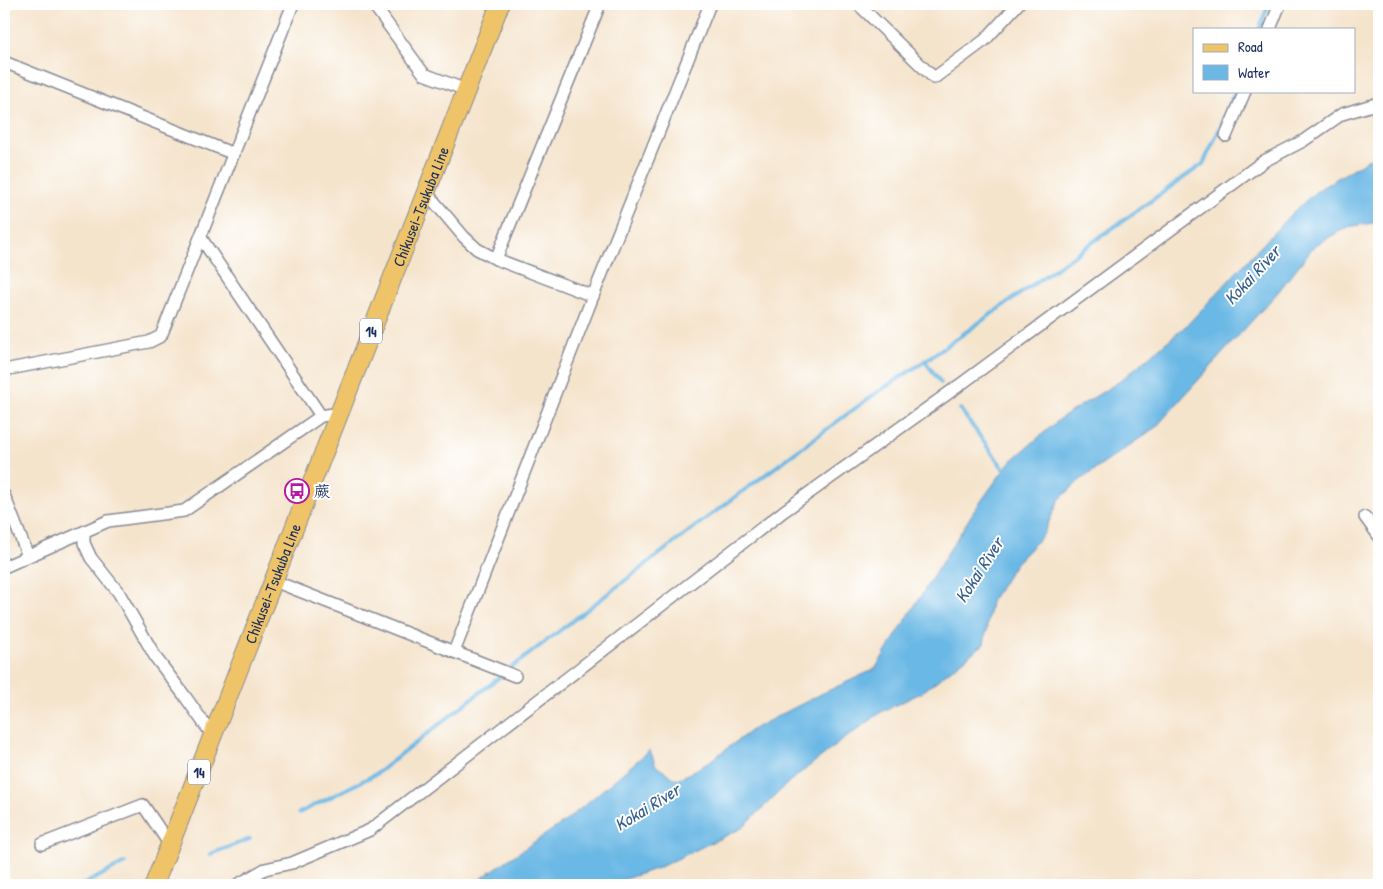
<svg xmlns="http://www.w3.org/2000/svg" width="1383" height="889" font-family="'Patrick Hand','Klee One',sans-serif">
<rect width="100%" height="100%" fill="#fff"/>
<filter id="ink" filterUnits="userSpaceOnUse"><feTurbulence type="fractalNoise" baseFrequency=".02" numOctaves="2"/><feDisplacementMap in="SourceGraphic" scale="10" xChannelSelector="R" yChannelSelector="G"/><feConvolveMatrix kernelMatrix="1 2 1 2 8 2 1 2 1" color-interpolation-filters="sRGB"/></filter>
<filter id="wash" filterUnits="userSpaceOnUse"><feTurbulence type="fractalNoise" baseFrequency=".0096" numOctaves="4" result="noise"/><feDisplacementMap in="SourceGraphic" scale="20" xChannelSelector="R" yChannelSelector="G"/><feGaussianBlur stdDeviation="1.12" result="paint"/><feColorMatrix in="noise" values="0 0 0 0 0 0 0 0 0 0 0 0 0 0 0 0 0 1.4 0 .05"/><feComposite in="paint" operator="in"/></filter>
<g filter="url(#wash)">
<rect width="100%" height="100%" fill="#f5e4cc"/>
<polygon fill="#6bb8e5" stroke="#4374a2" points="1379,153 1379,222 1347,227 1314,246 1278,292 1156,427 1079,481 1059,500 1043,535 1015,564 991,602 984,644 921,693 883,711 839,743 790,781 742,828 658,868 607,885 473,885 490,872 567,820 650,750 656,766 677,780 706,764 753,729 819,695 875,669 974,511 1008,464 1061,418 1120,381 1188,324 1293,212 1318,190"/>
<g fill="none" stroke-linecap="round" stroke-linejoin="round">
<g stroke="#6bb8e5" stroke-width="4">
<polyline points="1259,29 1269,4"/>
<polyline points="925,361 941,383"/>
<polyline points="960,409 1006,472"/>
<polyline points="299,813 376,774 511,668 696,526 869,398 925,361 1203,164 1221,126 1235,91"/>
<polyline points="210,854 250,839"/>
<polyline points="82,885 125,863"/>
</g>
</g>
</g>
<g filter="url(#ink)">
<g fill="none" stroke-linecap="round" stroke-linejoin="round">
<defs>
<g id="minor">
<polyline points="373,4 424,74 466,90"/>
<polyline points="858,4 934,78 985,40 1018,4"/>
<polyline points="1270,29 1280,4"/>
<polyline points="4,62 234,154"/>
<polyline points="1226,136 1245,91"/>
<polyline points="426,192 464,237 477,249 496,259 593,296"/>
<polyline points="201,238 321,416"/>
<polyline points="496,259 600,4"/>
<polyline points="4,370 149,342 161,336 293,4"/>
<polyline points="4,495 28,556"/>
<polyline points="1365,517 1379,536"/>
<polyline points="84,532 84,543 91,558 119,593 156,658 184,695 213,736"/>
<polyline points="4,567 108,521 184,511 321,416 339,413"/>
<polyline points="274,581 515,676"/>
<polyline points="454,652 593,296 710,4"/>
<polyline points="42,844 143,805 170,845"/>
<polyline points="237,885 265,869 292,863 370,830 784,511 957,387 1264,161 1303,141 1342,114 1379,103"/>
</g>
<g id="primary">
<path id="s1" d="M154 885 500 4"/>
</g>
</defs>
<use href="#minor" stroke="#888a95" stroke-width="14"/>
<use href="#primary" stroke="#888a95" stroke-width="20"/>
<use href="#minor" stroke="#fff" stroke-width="11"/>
<use href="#primary" stroke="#efc469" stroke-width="18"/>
</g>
</g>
<defs>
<symbol id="bus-ring" viewBox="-11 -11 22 22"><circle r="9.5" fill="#fff" stroke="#b5179e" stroke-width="1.5"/><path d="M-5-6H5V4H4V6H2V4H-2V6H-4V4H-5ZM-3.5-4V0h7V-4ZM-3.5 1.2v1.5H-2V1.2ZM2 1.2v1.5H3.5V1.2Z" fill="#b5179e"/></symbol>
</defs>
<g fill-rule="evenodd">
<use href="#bus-ring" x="283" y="477" width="28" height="28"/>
</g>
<g text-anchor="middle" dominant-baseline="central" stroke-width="4" stroke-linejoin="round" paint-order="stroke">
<g fill="#fff" stroke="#5f6d8e" stroke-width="1">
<rect x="360" y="318.5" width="22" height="25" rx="4"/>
<rect x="188" y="759.5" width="22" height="25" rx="4"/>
</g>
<g font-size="15" font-weight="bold" fill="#1b2f5e">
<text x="371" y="331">14</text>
<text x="199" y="772">14</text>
</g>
<g font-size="16" fill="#1b2f5e" stroke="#fff">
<text stroke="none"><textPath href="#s1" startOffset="729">Chikusei-Tsukuba Line</textPath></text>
<text stroke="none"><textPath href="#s1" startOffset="324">Chikusei-Tsukuba Line</textPath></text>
</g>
<g font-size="16" font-weight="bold" fill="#1b2f5e" stroke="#fff" text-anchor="start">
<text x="314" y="491">蕨</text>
</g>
<g font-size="18" font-style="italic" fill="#375f8d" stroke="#fff">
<text transform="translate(1252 275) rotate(-47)">Kokai River</text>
<text transform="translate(979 570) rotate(-57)">Kokai River</text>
<text transform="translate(647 807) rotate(-32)">Kokai River</text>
</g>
</g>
<rect width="1383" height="889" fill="none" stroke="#fff" stroke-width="20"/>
<rect x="1193" y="28" width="162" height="65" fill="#ffffff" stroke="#a4acbf"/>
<rect x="1203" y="44" width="25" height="8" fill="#efc469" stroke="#a4acbf"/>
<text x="1238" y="52" font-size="15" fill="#1b2f5e">Road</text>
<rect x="1203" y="65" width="25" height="15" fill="#6bb8e5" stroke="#a4acbf"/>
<text x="1238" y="78" font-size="15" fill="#1b2f5e">Water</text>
</svg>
